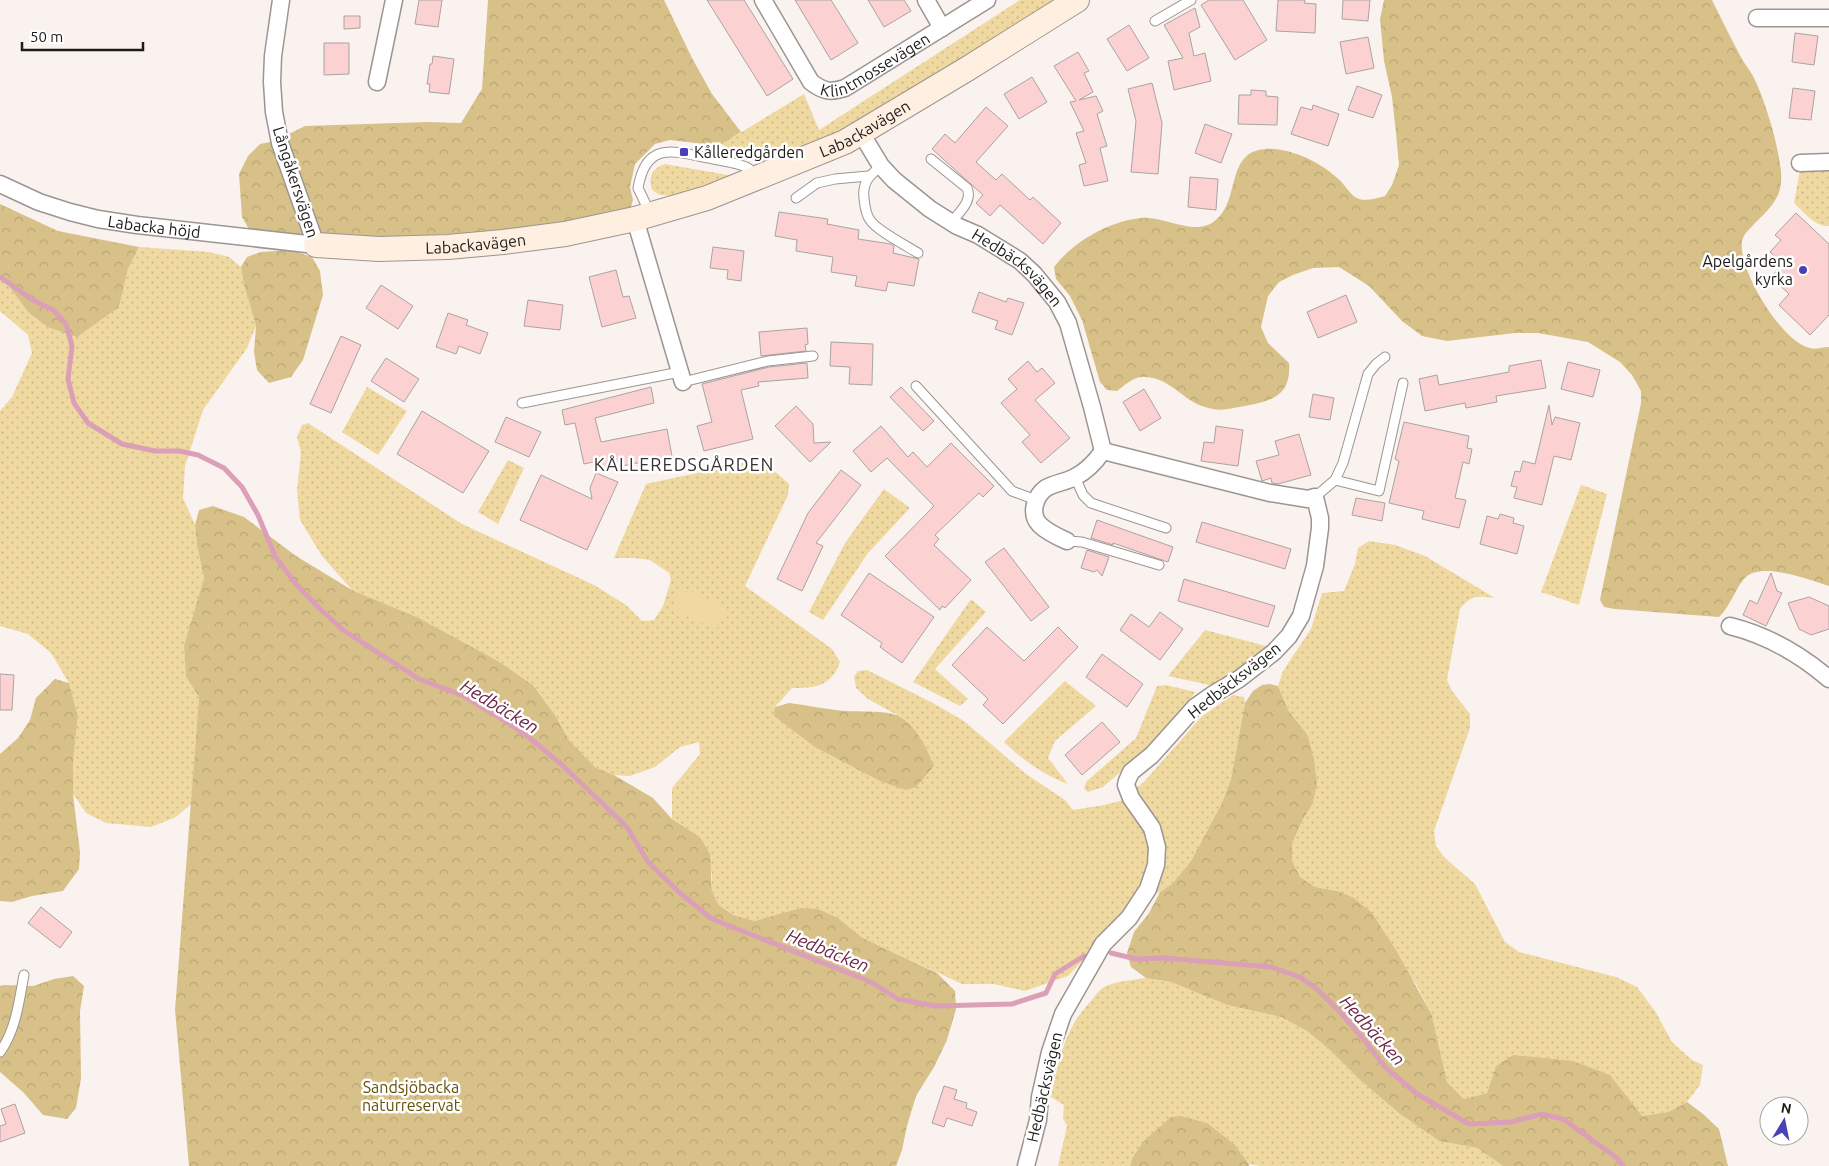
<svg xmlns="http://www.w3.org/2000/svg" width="1829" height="1166" font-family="Ubuntu,sans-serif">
<defs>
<pattern id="grass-dots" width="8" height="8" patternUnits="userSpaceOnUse" patternTransform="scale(1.25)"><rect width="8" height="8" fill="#efd9a1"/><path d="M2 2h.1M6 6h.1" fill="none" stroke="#ccba8a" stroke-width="1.8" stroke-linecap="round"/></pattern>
<pattern id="forest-crowns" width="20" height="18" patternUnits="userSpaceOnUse" patternTransform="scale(1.25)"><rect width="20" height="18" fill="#d8c188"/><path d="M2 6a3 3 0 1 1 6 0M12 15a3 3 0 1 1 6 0" fill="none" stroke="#b9a575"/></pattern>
</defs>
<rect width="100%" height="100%" fill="#faf2ef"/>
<g fill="url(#grass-dots)">
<polygon points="1020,0 1074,0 873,120 786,159 765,161 743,159 735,157 722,144 804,94 819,130"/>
<path d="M665 164 734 176 672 196 660 195 652 190C648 177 652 168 665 164Z"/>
<path d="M1800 170H1829V226C1815 227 1804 212 1794 203Z"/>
<polygon points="139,247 209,252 229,257 241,267 244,285 256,326 247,348 203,410 185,466 183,498 195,525 197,546 204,578 184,645 186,677 199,697 191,804 176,817 151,827 106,823 86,813 73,794 73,762 78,716 69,683 51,653 28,634 0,626 0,411 12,397 32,353 28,335 0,311 0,274 28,312 119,307 128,269"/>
<polygon points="367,387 407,411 378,455 342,432"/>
<path d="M308 423 462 524 594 585 626 605 642 621 654 620 663 606 671 580 669 573 650 560 634 558H614L646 484 743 463C764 462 775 470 789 484L788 495 745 586 832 649 840 662C831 687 815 688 792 688L775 707 897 715 868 699 856 688 854 677 858 671 867 670 931 702 964 721 1026 774 1065 800 1073 810 1104 805 1120 801 1144 782 1202 716 1233 695 1244 697 1245 703 1231 779 1222 803 1191 861 1172 884 1160 892 1141 896 1103 939 1068 976 1025 991 994 984H962L863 938 838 918 755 921 733 915 719 905 712 892V874L700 837 672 819V788L700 754 699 742 680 747 655 767 630 776 614 775 595 767 569 740 555 715 533 685 498 661 419 618 352 590 322 556 300 520 297 490 301 452 297 437 302 425Z"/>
<polygon points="508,460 524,468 498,524 478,512"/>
<polygon points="1581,485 1607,494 1579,605 1541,592"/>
<polygon points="884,489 910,508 868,553 823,620 809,612 845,543"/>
<path d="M1369 541 1395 545 1425 556 1495 598C1479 596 1471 594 1460 609L1447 680 1452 691 1470 714V728L1434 831 1436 846 1445 858 1475 884 1505 942 1519 952 1616 977 1637 987 1655 1011 1672 1042 1692 1060 1703 1065 1700 1085 1687 1102 1668 1112 1642 1116 1496 1066 1487 1093 1464 1099 1447 1082 1432 1015 1416 984 1337 891 1315 887 1299 877 1292 861V844L1302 821 1312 805 1307 734 1288 710 1278 686 1283 671 1311 629 1322 593 1344 591 1355 564 1358 548Z"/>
<polygon points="971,599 986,612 935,669 968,699 960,706 913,682"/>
<polygon points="1205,630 1270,647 1256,660 1214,686 1168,676"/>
<path d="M1065 681 1096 706 1055 741 1048 758 1068 784C1042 774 1024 761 1004 742Z"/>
<polygon points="1166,685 1195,692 1187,705 1143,753 1103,787 1088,792 1084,789 1086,782 1136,738 1157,686"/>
<path d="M1146 978 1171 982 1227 1005 1281 1017 1307 1031 1331 1051 1361 1081 1400 1114 1439 1141 1477 1148 1503 1166H1259L1249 1164 1235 1145 1132 1159 1130 1166H1058L1067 1126 1063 1118 1064 1105 1051 1097C1059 1060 1064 1029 1091 1001 1095 996 1099 990 1104 987 1117 981 1132 980 1146 978Z"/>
</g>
<g fill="url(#forest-crowns)">
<polygon points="488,0 664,0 692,58 712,94 741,132 722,144 712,145 670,140 655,144 635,164 630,187 633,200 630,210 549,225 468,233 390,237 297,237 250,231 242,217 239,174 248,156 260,144 275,141 305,126 427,122 461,123 482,89"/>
<path d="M1384 0H1712C1722 20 1732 41 1743 61 1747 67 1752 73 1755 80 1765 101 1777 141 1780 164 1785 193 1775 204 1755 223 1750 229 1744 233 1742 241 1737 268 1782 343 1810 348 1815 350 1823 347 1829 347V586C1810 580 1759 560 1744 579 1734 591 1731 605 1719 617L1615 609 1604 607 1600 600 1641 403V391L1632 375 1620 362 1588 342 1538 333H1515L1447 341 1422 336 1402 321 1369 286 1339 267 1313 268 1293 275 1279 282 1268 296 1261 327 1268 343 1289 363C1292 398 1268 402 1239 407 1225 409 1220 412 1205 407 1183 401 1170 377 1144 377 1134 376 1125 385 1117 391L1107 390 1100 382 1082 320 1070 296 1056 279 1054 267C1073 242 1109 221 1141 218 1165 215 1196 239 1217 219 1240 199 1226 152 1265 149 1288 147 1321 162 1337 178 1344 183 1349 193 1355 197 1364 203 1376 198 1385 196L1392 185 1399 165 1396 133 1392 97 1384 61 1380 19Z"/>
<polygon points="0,204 58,231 139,247 128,269 119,307 77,337 48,327 28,312 0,274"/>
<polygon points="292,250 312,257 320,271 323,295 303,360 291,377 269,383 257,370 254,352 256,326 244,285 241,267 247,257 261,252"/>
<polygon points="213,506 244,517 296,556 352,590 419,618 498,661 533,685 555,715 569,740 595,767 614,775 653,798 672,819 700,837 710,854 712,892 719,905 733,915 755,921 801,908 818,909 838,918 863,938 937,973 955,991 956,1009 947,1040 934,1067 916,1096 907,1126 902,1150 896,1166 189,1166 175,1010 199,697 186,677 184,645 204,578 197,546 195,525 199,510"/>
<polygon points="55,679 69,683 78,716 73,762 73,794 80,852 79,869 63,891 32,896 12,902 0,901 0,754 18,738 30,720 36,698"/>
<polygon points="1270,684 1278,686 1288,710 1307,734 1314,759 1317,785 1312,805 1302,821 1292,844 1292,861 1300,877 1315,887 1337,891 1354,898 1372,913 1397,952 1432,1015 1447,1082 1464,1099 1487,1093 1496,1066 1513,1055 1573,1061 1610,1075 1642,1116 1668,1112 1687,1102 1703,1114 1719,1129 1728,1166 1503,1166 1477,1148 1439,1141 1400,1114 1361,1081 1331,1051 1307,1031 1281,1017 1227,1005 1171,982 1146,978 1131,967 1127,953 1134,932 1149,913 1160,892 1172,884 1191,861 1222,803 1231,779 1245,703 1253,691 1262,685"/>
<path d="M789 703C808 705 828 710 847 711 860 712 886 710 898 716 917 726 926 747 934 766L916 787 906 790 880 781 815 747 774 716 775 707Z"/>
<polygon points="73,976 84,986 80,1011 81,1078 76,1108 67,1119 43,1115 24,1093 0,1072 0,986 3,985 33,986 54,979"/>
<polygon points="1180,1116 1207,1123 1235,1145 1249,1164 1249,1166 1130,1166 1132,1159 1143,1142 1171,1117"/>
</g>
<polygon fill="#efd9a1" points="681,587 727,607 717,629 671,609"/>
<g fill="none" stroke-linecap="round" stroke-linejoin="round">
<g stroke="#db9fb8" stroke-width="5">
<polyline points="0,277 33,300 53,310 66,324 72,346 68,379 74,403 88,423 122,444 155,451 179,451 198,455 224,468 242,487 258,515 275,556 295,583 319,608 343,630 419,679 464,696 505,721 531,739 562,765 627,827 648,862 680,893 712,919 871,982 898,999 935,1006 1012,1004 1046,993 1055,974 1084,956"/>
<polyline points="1111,953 1136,959 1165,958 1271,967 1300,977 1317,989 1341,1013 1365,1041 1385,1067 1417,1094 1469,1124 1511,1122 1542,1114 1563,1119 1617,1158 1623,1166"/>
</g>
</g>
<g fill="#fbd1d2" stroke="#aba3a3">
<polygon points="419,0 442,0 438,27 415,24"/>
<polygon points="707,0 744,0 793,79 767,96"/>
<polygon points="795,0 831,0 858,43 831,60"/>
<polygon points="868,0 904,0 911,11 884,27"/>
<polygon points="1209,0 1243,0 1267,40 1235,60 1201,5"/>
<polygon points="1278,0 1305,0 1304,3 1316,4 1315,33 1276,31"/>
<polygon points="1343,0 1370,0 1368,21 1342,19"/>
<polygon points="1195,8 1200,27 1189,33 1194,56 1205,53 1211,81 1174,90 1168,61 1183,58 1164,25"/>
<polygon points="344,16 360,16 360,28 344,29"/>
<polygon points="1129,25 1149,58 1127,71 1107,39"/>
<polygon points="1795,33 1818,36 1814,65 1792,62"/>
<polygon points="1368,37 1374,68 1346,74 1340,42"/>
<polygon points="324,43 349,43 349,74 324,75"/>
<polygon points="1078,52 1089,71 1084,73 1093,92 1079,100 1096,96 1103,111 1097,114 1107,146 1100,148 1108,181 1084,186 1079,165 1086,163 1076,133 1084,131 1070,102 1076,101 1054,66"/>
<polygon points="433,56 454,59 449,94 429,92 430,84 427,84 430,64 432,64"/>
<polygon points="1032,77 1047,102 1019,119 1004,94"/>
<polygon points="1152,83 1162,123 1158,174 1131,172 1136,121 1128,89"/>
<polygon points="1357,86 1382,95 1373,118 1348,110"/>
<polygon points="1793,88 1815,91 1811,120 1789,118"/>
<polygon points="1251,90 1266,91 1266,96 1278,97 1277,125 1238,124 1239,95 1251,95"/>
<polygon points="1313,105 1339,114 1328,146 1291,134 1301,107 1312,110"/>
<polygon points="986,107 1008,126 976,162 996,180 1002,174 1030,200 1033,197 1061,223 1043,244 1000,205 990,216 976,203 983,195 932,149 945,134 955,143"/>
<polygon points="1205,124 1232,134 1221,163 1195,153"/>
<polygon points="1190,177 1218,179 1216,210 1188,207"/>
<polygon points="779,212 828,219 827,224 859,230 858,239 891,244 894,246 893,253 919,259 914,286 888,282 886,291 855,286 857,276 831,272 833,257 796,251 797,240 775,236"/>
<polygon points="1796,213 1829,244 1829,315 1810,335 1779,305 1789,294 1771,277 1783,264 1770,252 1781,240 1775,235"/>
<polygon points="713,247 744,251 741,281 727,279 728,270 710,268"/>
<polygon points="616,270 623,297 629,296 636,318 602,327 589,277"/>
<polygon points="381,285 413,306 398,329 366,308"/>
<polygon points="979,292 1006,302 1008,298 1024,303 1012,335 995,329 998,321 972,312"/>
<polygon points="1346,295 1357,322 1318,338 1307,312"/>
<polygon points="528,300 563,305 560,330 524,326"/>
<polygon points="448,313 468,320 466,325 488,333 480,354 459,346 456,354 436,347"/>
<polygon points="807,328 808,344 805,345 806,351 761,356 759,332"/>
<polygon points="341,336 361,345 331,413 310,404"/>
<polygon points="831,342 873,344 872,385 849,384 850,367 830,366"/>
<polygon points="386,358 419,379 404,402 371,381"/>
<polygon points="1541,360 1546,388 1496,396 1497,402 1466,408 1465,403 1425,411 1419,379 1437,375 1439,385 1509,372 1509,366"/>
<polygon points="1028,361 1037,372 1042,368 1055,383 1035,400 1070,438 1041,463 1022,442 1030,435 1001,403 1017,389 1008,379"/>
<polygon points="1568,362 1600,370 1593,397 1561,389"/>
<polygon points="807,363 808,378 758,382 759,386 741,390 753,439 704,451 697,426 712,422 702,384 769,367"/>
<polygon points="651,387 654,403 595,418 601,442 667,429 672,456 597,471 602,460 584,464 575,423 565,425 562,410"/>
<polygon points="901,387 934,421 923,431 890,397"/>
<polygon points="1144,389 1161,418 1140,431 1123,402"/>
<polygon points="1313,394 1334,398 1330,420 1309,417"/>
<polygon points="1549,405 1552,425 1555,417 1580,423 1571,460 1554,456 1542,505 1514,498 1517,487 1511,486 1515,471 1520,472 1523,461 1535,464"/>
<polygon points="796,406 813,424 814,443 831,442 810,462 775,426"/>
<polygon points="422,411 489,451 463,493 397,454"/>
<polygon points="506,417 541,432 529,457 495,442"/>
<polygon points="1404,422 1469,436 1467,448 1472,449 1469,464 1463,462 1455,498 1466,500 1459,528 1422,519 1424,511 1389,503 1399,461 1395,459"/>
<polygon points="881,426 908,457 913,452 927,467 951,443 994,486 983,497 979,493 935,535 939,539 934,545 971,580 945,608 942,606 940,610 885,556 934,506 887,458 871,472 853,451"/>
<polygon points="1216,426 1243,430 1238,466 1201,461 1204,442 1214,443"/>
<polygon points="1299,434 1311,475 1278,484 1272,483 1271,478 1262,481 1256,461 1279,455 1275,441"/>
<polygon points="841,470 861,485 816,543 823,546 802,591 777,579 808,513"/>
<polygon points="596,473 618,482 587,550 520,520 541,475 592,499 590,488"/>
<polygon points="1356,498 1385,503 1382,521 1352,515"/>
<polygon points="1500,514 1514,518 1513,523 1524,526 1517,554 1480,544 1487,516 1498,519"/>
<polygon points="1097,520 1173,547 1168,562 1113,543 1113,545 1091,538"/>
<polygon points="1202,522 1291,549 1285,569 1196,542"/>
<polygon points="1004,548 1049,607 1031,621 985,562"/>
<polygon points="1087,550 1109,557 1102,576 1097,570 1094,572 1081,568"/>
<polygon points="869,573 934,617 902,663 880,647 882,643 841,615"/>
<polygon points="1771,573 1777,591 1782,593 1766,626 1743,615 1750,600 1757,604"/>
<polygon points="1184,579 1275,606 1268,627 1178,601"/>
<polygon points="1809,597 1829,606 1829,629 1811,635 1799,629 1788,603"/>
<polygon points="1160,612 1183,629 1160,660 1120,630 1131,614 1149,627"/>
<polygon points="987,627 1024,661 1058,627 1078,647 1003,724 983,705 988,699 952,665"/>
<polygon points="1102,654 1143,684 1127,707 1086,677"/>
<polygon points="0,674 14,675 12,710 0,710"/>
<polygon points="1102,722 1120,742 1082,775 1065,755"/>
<polygon points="41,907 72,932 60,948 28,923"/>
<polygon points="944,1086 957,1090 954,1099 967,1103 966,1108 977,1112 972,1126 947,1118 944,1127 932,1123"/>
<polygon points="15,1104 25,1133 0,1142 0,1126 6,1124 1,1109"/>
</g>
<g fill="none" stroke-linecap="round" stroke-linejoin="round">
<defs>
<g id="lane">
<polyline points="1155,21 1191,0"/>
<path d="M931 159 967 188C973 201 959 212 952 222"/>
<path d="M881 166C870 175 862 182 864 198 865 206 865 213 870 220 876 230 907 246 918 253"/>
<polyline points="796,198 817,183 835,179 868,176"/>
<path d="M650 213 638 188C646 141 673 151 708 158 720 161 734 162 746 167 750 169 754 173 758 176"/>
<polyline points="683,382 768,361 813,356"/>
<polyline points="916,386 1012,491 1036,500"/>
<polyline points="522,403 680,372"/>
<polyline points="1075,477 1083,495 1091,503 1166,528"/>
<polyline points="1335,480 1379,491 1403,383"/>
<polyline points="1315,497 1335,480 1343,463 1368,374 1376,364 1385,357"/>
<polyline points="1067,541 1082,542 1159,565"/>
<path d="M0 1052C16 1030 19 1001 24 975"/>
</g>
<g id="street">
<path id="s1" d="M763 0 811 82C823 91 830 93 845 88L987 0"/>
<polyline points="926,0 942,28"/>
<polyline points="1757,18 1829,18"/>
<polyline points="377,82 394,0"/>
<path id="s2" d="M861 133 881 166 894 180 930 209 957 226 978 235 1020 261 1034 274 1057 302 1068 323 1092 407 1103 451 1270 493 1308 499 1315 497 1320 518V528L1315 566 1301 616 1289 636 1274 652 1239 679 1212 695 1195 707 1152 755 1131 772 1127 781 1126 785 1131 798 1152 828 1157 847 1156 865 1148 889 1129 918 1103 944 1063 1014 1050 1052 1040 1097 1038 1120 1026 1166"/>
<polyline points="1800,163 1829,162"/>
<path id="s3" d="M0 184 39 202 70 212 98 219 137 225 316 245 280 143 274 112 272 82 273 56 281 0"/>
<polyline points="635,219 683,382"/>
<path d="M1067 541C1058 537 1047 532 1040 525 1029 514 1035 496 1046 488 1055 483 1066 482 1075 477 1087 471 1096 461 1103 451"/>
<path d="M1730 626C1766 635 1801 655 1829 679"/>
</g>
<g id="secondary">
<path id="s4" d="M316 245 379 249 448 247 503 242 565 234 635 219 707 198 845 142 967 69 1077 0"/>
</g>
</defs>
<use href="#lane" stroke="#9c9592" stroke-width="11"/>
<use href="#street" stroke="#9c9592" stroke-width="19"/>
<use href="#secondary" stroke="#9c9592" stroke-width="26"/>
<use href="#lane" stroke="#fff" stroke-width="9"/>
<use href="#street" stroke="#fff" stroke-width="16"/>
<use href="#secondary" stroke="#feefe1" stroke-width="24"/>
</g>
<g fill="#4a40b7" stroke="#fff" stroke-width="2">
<rect x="679" y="147" width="10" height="10" rx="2.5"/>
<circle cx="1803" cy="270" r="5"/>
</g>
<g text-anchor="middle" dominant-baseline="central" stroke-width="5" stroke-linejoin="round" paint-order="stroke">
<g font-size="16" fill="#1d1b1a" stroke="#fff">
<text stroke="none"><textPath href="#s1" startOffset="168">Klintmossevägen</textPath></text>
<text stroke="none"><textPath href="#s4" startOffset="569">Labackavägen</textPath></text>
<text transform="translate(296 182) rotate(72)">Långåkersvägen</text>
<text stroke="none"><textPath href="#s3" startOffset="161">Labacka höjd</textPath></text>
<text stroke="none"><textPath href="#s4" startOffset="160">Labackavägen</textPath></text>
<text stroke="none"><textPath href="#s2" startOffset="210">Hedbäcksvägen</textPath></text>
<text transform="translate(1234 680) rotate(-38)">Hedbäcksvägen</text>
<text transform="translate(1044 1087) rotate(-77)">Hedbäcksvägen</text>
</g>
<g font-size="16" fill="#1d1b1a" stroke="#fff" text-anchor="start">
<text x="694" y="152">Kålleredgården</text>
<text x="1793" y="261" text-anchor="end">Apelgårdens<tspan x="1793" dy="18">kyrka</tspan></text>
</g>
<g font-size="16" fill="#675009" stroke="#fff">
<text x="411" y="1087">Sandsjöbacka<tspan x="411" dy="18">naturreservat</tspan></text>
</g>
<g font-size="18" letter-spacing="1" fill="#383230" stroke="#fff">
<text x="684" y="464">KÅLLEREDSGÅRDEN</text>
</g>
<g font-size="18" font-style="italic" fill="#6d2649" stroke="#fff">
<text transform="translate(500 706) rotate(31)">Hedbäcken</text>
<text transform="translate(828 950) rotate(22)">Hedbäcken</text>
<text transform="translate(1373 1030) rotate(48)">Hedbäcken</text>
</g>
</g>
<g transform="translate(1784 1121) rotate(10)"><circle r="24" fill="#ffffff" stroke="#a5a4a3"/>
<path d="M0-4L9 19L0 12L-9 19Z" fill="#4a40b7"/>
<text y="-8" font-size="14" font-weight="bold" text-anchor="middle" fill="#1d1b1a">N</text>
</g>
<path d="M22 42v8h121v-8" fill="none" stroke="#1d1b1a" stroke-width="2.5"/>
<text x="30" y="42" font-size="15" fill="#1d1b1a" stroke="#ffffff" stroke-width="4" paint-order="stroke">50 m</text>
</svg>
